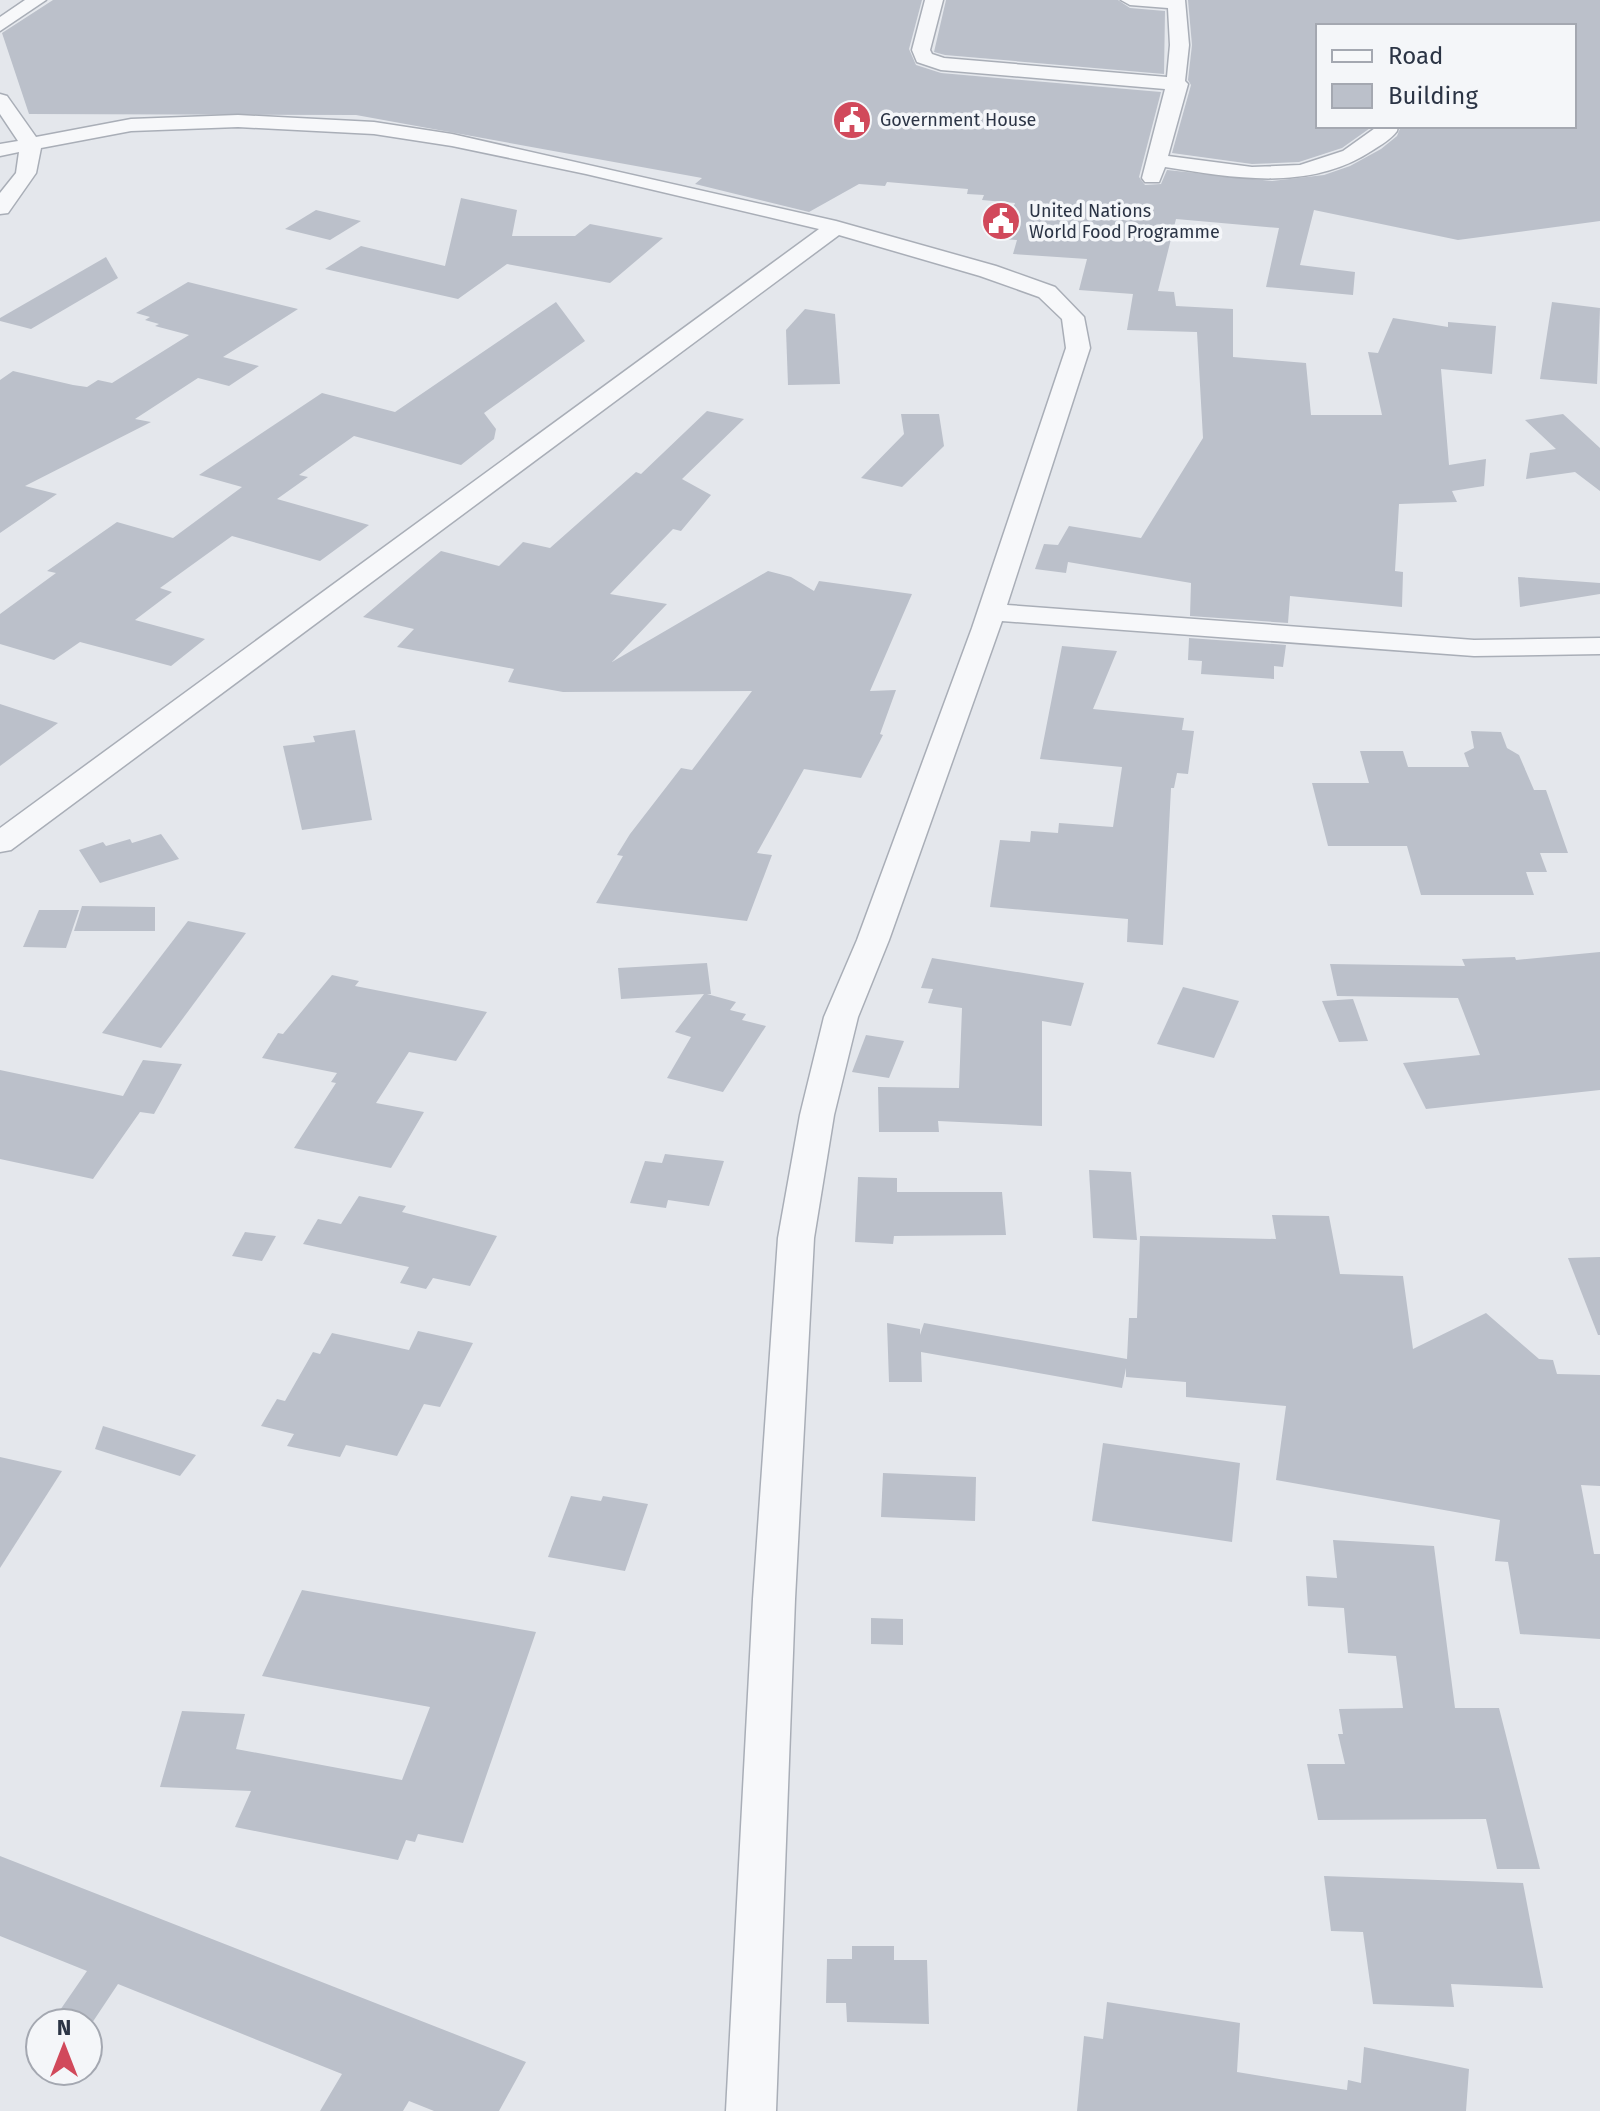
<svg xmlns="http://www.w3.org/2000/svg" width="1600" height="2111" font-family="'Fira Sans',sans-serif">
<rect width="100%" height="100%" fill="#e4e7ec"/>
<g fill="#bbc0ca">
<polygon points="53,0 922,0 909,49 916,65 941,73 1161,92 1139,177 1145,185 1161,184 1167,170 1272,181 1324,175 1350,166 1381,149 1397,136 1401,126 1574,126 1574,26 1318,26 1318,126 1373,126 1342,148 1299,162 1252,164 1172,153 1191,85 1188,80 1192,45 1188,0 1600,0 1600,221 1458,240 1314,210 1300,265 1355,272 1353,295 1266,287 1279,228 1176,219 1158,291 1174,292 1176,306 1233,309 1233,357 1306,363 1311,415 1382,415 1368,352 1378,353 1393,318 1448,327 1448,322 1496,326 1492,374 1441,369 1449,465 1486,459 1484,486 1452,491 1457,502 1399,504 1395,571 1403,572 1402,607 1290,596 1288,623 1190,616 1191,583 1068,562 1066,573 1035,569 1044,544 1058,545 1069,526 1141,538 1203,438 1197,332 1127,330 1133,294 1079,290 1087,259 1013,254 1017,240 1002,239 1015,203 982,200 984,195 967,194 968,189 887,182 885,186 859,184 809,212 695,184 702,178 356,115 29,114 2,33"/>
<polygon points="946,0 1118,0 1130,8 1165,11 1164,74 945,55 934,52"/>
<polygon points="461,198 517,210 512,236 575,236 590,224 663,238 610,283 507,264 458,299 325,269 361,246 445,266"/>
<polygon points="316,210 361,221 330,240 285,229"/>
<polygon points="106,257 118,278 31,329 0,321 0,318"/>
<polygon points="188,282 298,309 223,357 259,366 229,386 198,378 135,419 151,422 25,486 57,494 0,533 0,380 13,371 73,385 87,387 98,380 112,383 189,335 155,326 159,324 145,320 150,317 136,313"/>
<polygon points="556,302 585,341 484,413 496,429 494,439 461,465 354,436 299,475 308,477 277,499 369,525 320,561 232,536 160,588 172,592 135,620 205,639 171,666 80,642 54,660 0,644 0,614 56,573 47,571 117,522 173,538 242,487 199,475 322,393 395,412"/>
<polygon points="1552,302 1600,308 1597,384 1540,379"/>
<polygon points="805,309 835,314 840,384 788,385 786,330"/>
<polygon points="707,411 744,419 682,479 711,495 681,531 673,529 610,594 667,604 612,662 768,571 791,577 814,591 819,581 912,594 870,691 896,690 880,734 883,735 861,778 804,769 757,853 772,855 747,921 596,903 623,856 617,855 630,834 681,768 692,770 752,691 563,692 508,682 514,669 397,647 414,629 363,617 441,551 499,566 523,542 550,548 636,472 641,474"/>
<polygon points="901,414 939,414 944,446 902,487 861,478 904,434"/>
<polygon points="1563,414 1600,448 1600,491 1575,472 1526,479 1530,453 1556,449 1525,420"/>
<polygon points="1518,577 1600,583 1600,594 1520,607"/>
<polygon points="1189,638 1286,645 1283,667 1274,666 1274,679 1201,674 1202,661 1188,660"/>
<polygon points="1062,646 1117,651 1093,709 1184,718 1182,730 1194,731 1188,774 1177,773 1174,788 1171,788 1163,945 1127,942 1128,919 990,907 1000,840 1030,842 1031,831 1058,833 1059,823 1113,827 1122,767 1040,759"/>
<polygon points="0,704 58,723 0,766"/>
<polygon points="355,730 372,820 302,830 283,746 315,742 313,736"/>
<polygon points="1471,731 1501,732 1507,748 1519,755 1534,790 1546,790 1568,853 1540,853 1547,872 1526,872 1534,895 1421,895 1407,846 1328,846 1312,783 1369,783 1360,751 1403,751 1408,767 1469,767 1464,753 1474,748"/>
<polygon points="161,834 179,859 100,883 79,850 103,842 106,846 130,839 132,843"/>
<polygon points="82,906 155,907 155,931 74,931"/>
<polygon points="39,910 79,910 66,948 23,947"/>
<polygon points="188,921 246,933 161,1048 102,1033"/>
<polygon points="1600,952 1600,1090 1426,1109 1403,1063 1480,1055 1458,998 1337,996 1330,964 1465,966 1462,959 1515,957 1516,960"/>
<polygon points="932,958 1084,983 1071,1026 1042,1021 1042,1126 938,1121 939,1132 879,1132 878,1087 959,1088 962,1008 928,1003 933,989 921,988"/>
<polygon points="707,963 711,994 707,994 736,1002 730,1010 746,1014 742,1020 766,1026 723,1092 667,1078 691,1037 675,1032 704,994 621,999 618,968"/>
<polygon points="332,975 359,981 355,986 487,1012 456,1061 409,1052 376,1103 424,1112 391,1168 294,1148 336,1083 331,1082 337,1073 262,1058 278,1033 283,1034"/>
<polygon points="1183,987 1239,1001 1214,1058 1157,1044"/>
<polygon points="1353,999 1368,1041 1339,1042 1322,1001"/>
<polygon points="866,1035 904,1041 889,1078 852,1072"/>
<polygon points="143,1060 182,1064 154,1114 140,1112 93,1179 0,1159 0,1070 123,1096"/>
<polygon points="665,1154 724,1161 709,1206 668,1200 666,1208 630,1203 645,1161 662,1163"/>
<polygon points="1089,1170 1131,1172 1137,1240 1093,1238"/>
<polygon points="858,1177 897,1178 897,1192 1002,1192 1006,1235 894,1236 893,1244 855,1242"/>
<polygon points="359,1196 406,1206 402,1212 497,1236 470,1286 433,1278 426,1289 400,1283 409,1267 303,1244 318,1219 341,1224"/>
<polygon points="1272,1215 1329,1216 1340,1274 1403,1276 1413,1349 1486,1313 1539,1359 1553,1360 1557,1374 1600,1375 1600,1486 1581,1485 1594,1554 1600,1554 1600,1639 1520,1634 1508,1562 1495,1561 1500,1520 1276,1480 1286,1406 1186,1397 1186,1382 1126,1377 1126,1368 1122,1388 921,1352 922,1382 889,1382 887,1323 920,1329 920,1335 924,1323 1127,1359 1129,1318 1137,1318 1140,1236 1276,1239"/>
<polygon points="245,1232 276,1236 262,1261 232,1256"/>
<polygon points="1600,1257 1600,1335 1598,1335 1568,1258"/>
<polygon points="418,1331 473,1343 440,1407 424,1404 397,1456 346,1445 340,1457 287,1446 294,1434 261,1426 277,1399 285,1401 313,1352 320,1354 332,1333 409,1350"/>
<polygon points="103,1426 196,1455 180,1476 95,1449"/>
<polygon points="1103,1443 1240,1463 1232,1542 1092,1521"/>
<polygon points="0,1457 62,1471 0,1568"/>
<polygon points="883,1473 976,1477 975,1521 881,1517"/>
<polygon points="571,1496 601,1501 603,1496 648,1504 625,1571 548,1557"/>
<polygon points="1333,1540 1434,1546 1455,1708 1499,1708 1540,1869 1497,1869 1486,1819 1318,1820 1307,1764 1345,1764 1338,1734 1343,1734 1339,1709 1403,1708 1396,1656 1348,1653 1344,1608 1308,1606 1306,1576 1337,1578"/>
<polygon points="302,1590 536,1632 463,1843 418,1834 415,1842 406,1840 398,1860 235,1827 251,1791 160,1787 182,1711 245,1714 236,1749 402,1780 430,1707 262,1676"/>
<polygon points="871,1618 903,1619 903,1645 871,1644"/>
<polygon points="0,1856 526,2062 499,2111 434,2111 409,2101 403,2111 320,2111 342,2074 118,1984 88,2029 88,2023 74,2023 56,2016 87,1971 0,1936"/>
<polygon points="1324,1876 1523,1883 1543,1988 1451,1984 1454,2007 1373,2004 1363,1932 1331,1931"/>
<polygon points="852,1946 894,1946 894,1960 927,1960 929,2024 847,2022 846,2003 826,2003 827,1959 852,1959"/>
<polygon points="1107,2002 1240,2023 1237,2072 1347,2090 1348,2080 1361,2083 1364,2047 1469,2069 1466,2111 1077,2111 1084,2036 1103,2039"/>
</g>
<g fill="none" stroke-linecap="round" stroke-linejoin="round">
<defs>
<g id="minor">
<polygon points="25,0 46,0 0,31 0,17"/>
<path d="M925 0H943L930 50 932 54 944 58 1167 77 1170 45 1168 8 1130 5 1121 0H1185L1189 45 1185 81 1188 84 1168 156 1252 167 1300 165 1343 151 1378 126H1398L1397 131C1391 139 1381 145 1373 150 1310 192 1235 178 1165 167L1159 182H1145L1142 178 1165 89 941 70 917 62 912 50Z"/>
<polygon points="0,94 7,96 36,137 131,119 238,115 374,122 452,134 836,221 996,266 1055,287 1084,317 1090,348 1007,605 1474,640 1600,638 1600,654 1474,656 1002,621 889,940 858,1017 834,1115 814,1238 795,1599 776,2111 726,2111 753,1599 778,1238 800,1115 824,1017 857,940 972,628 1066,348 1062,319 1039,297 980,276 839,235 11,850 0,852 0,828 819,229 586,174 452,146 374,134 238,127 131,131 41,148 36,173 8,213 0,214 0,193 16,173 19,152 0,156 0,144 18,141 0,114"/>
</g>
</defs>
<use href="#minor" stroke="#a9aeb7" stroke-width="3"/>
<use href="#minor" fill="#f7f8fa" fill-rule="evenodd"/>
</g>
<defs>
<symbol id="civic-disc" viewBox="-11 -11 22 22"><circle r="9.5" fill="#d1495b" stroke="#f4f6f9"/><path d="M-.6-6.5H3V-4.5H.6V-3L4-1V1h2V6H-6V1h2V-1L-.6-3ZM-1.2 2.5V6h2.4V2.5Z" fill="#fff"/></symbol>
</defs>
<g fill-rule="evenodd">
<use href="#civic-disc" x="830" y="98" width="44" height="44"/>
<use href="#civic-disc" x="979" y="199" width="44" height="44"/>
</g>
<g text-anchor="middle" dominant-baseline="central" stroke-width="7" stroke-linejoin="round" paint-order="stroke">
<g font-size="18" fill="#2b3445" stroke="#f4f6f9" text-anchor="start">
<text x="880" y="120">Government House</text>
<text x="1029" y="211">United Nations<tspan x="1029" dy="21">World Food Programme</tspan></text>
</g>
</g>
<rect x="1316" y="24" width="260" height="104" fill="#f4f6f9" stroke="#a4a8b1" stroke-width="2"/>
<rect x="1332" y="50" width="40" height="12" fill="#f7f8fa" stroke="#a4a8b1" stroke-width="2"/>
<text x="1388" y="64" font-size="24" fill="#2b3445">Road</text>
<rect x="1332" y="84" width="40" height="24" fill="#bbc0ca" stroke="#a4a8b1" stroke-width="2"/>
<text x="1388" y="104" font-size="24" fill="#2b3445">Building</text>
<g transform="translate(64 2047)"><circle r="38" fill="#f4f6f9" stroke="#a4a8b1" stroke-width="2"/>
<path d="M0-6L14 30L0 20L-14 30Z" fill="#d1495b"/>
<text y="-12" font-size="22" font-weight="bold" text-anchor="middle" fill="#2b3445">N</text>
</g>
</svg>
